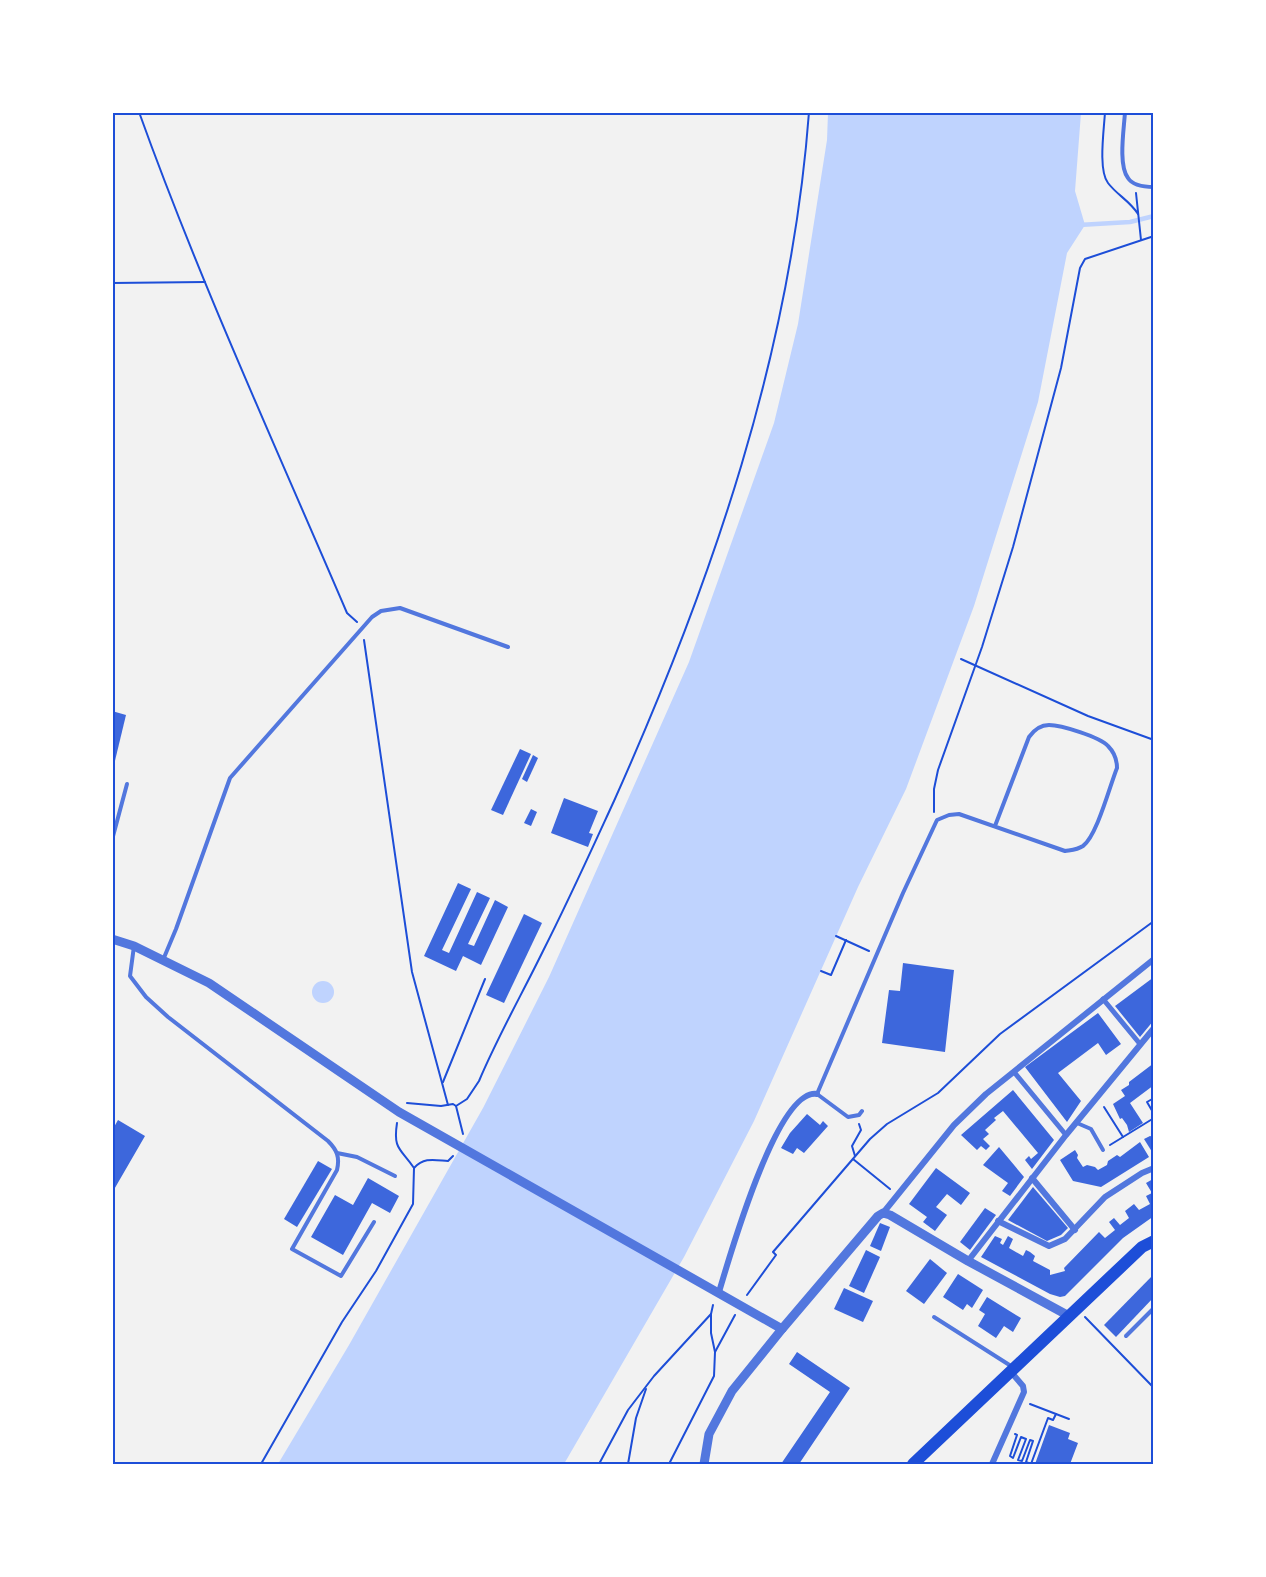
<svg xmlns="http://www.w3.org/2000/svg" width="1266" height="1577" font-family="'Sofia Sans Condensed',sans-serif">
<rect width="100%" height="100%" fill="#f2f2f2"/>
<g fill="#bfd3fe">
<polygon points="828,113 1081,113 1075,191 1085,225 1067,253 1038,402 974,606 906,789 858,887 754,1121 684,1257 564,1464 278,1464 349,1345 483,1108 549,977 689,662 774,423 798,324 827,140"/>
<circle cx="323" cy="992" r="11"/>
</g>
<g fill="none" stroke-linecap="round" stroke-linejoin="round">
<polyline stroke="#bfd3fe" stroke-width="4.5" points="1079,225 1130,222 1154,216"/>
</g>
<g fill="#3d67dc">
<polygon points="112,711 126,715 113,769 112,768"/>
<polygon points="520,749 531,754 503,815 491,810"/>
<polygon points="533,755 538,758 527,782 522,779"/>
<polygon points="564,798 598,811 589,833 593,834 588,847 551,833"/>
<polygon points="531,809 537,812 531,826 524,823"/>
<polygon points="458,883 471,889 442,950 449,953 477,892 490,898 468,944 474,946 495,900 508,907 481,965 463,956 456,971 424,956"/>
<polygon points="524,914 542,923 504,1003 486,995"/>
<polygon points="903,963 954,970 945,1052 882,1043 889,990 900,991"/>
<polygon points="1154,977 1154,1020 1140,1037 1115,1006"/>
<polygon points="1098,1013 1121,1044 1106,1055 1098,1043 1058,1073 1081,1101 1067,1122 1025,1067"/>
<polygon points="1154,1063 1154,1085 1130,1103 1143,1123 1129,1132 1127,1125 1122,1118 1120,1119 1113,1104 1125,1096 1121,1090 1129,1085 1129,1082"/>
<polygon points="1013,1090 1054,1140 1032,1169 1025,1160 1029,1156 1031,1159 1038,1153 1003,1111 994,1118 996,1120 985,1130 989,1134 983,1139 990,1146 986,1150 981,1146 977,1150 961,1135"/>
<polygon points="807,1114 820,1125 823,1121 828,1126 804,1153 797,1148 793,1154 781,1148 790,1133"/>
<polygon points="118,1120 145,1136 112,1193 112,1126 114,1127"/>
<polygon points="1150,1136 1154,1137 1154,1155 1144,1139"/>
<polygon points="1140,1142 1149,1157 1101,1187 1073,1181 1060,1160 1075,1150 1078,1155 1077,1158 1083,1167 1087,1165 1095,1167 1098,1170 1107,1165 1108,1161 1117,1155 1120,1157"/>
<polygon points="999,1147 1024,1177 1010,1196 1002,1191 1008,1183 983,1165"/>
<polygon points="318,1161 332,1169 297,1227 284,1219"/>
<polygon points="936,1168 970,1193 961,1205 947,1194 936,1207 947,1215 935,1231 923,1222 927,1217 909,1204"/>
<polygon points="368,1178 399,1196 390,1213 372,1203 343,1255 311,1237 335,1195 353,1205"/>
<polygon points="1153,1179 1154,1216 1123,1238 1065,1296 1060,1297 1050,1294 981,1257 995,1236 1002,1239 1000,1243 1003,1245 1008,1236 1013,1239 1009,1248 1023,1256 1026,1250 1030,1252 1035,1256 1033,1261 1050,1270 1050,1275 1065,1271 1064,1268 1099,1232 1105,1238 1115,1230 1109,1222 1114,1218 1120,1225 1129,1218 1125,1211 1134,1204 1139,1210 1150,1204 1146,1196 1152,1193 1146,1183"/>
<polygon points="1033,1187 1068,1228 1061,1235 1047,1241 1008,1220"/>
<polygon points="985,1208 996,1215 970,1250 960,1242"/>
<polygon points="880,1223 890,1227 881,1251 870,1246"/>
<polygon points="866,1250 880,1257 864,1293 849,1286"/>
<polygon points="930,1259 947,1273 924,1304 906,1291"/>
<polygon points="958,1274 983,1290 972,1308 967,1304 963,1310 943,1297"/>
<polygon points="1154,1274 1154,1297 1116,1337 1104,1325"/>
<polygon points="844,1288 873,1301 863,1322 834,1309"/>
<polygon points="987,1297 1021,1318 1013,1332 1004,1326 996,1338 978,1326 985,1314 979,1310"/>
<polygon points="797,1352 850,1388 799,1464 781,1464 830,1392 789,1364"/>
<polygon points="1049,1425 1070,1433 1068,1439 1078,1443 1070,1464 1035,1464"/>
</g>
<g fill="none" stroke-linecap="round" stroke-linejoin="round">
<g stroke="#1d4ed8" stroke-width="2">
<path d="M139 112C200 282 276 447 347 613L357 622"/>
<path d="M1105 112C1104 130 1098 170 1108 183 1117 195 1130 201 1138 214"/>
<polyline points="1136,193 1141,240"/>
<polyline points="112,283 205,282"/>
<polyline points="364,640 412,972 448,1105"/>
<polyline points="961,659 1088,716 1154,740"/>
<polyline points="934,812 934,789 938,770 982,647 1013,547 1061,368 1080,268 1085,259 1154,236"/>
<polyline points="836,936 869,951"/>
<polyline points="821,971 831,975 846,940"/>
<polyline points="443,1082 485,979"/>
<polyline points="1154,1098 1147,1102 1154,1114"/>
<polyline points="407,1103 441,1106 453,1104 456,1106"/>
<polyline points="1104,1107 1123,1137"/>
<path d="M397 1123C393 1149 400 1148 414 1168"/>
<path d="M463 1134 456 1106 467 1099 479 1081C498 1036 522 994 543 951 568 902 591 851 614 801 712 582 791 353 809 112"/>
<polyline points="1110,1145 1154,1118"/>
<polyline points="855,1156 852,1146 861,1130 859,1124"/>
<polyline points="853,1159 890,1189"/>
<polyline points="747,1295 776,1255 773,1252 870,1139 887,1124 938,1093 1000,1034 1154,921"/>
<polyline points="1085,1317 1154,1388"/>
<polyline points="715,1352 735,1315"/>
<polyline points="1030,1404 1069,1419"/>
<polyline points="1015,1434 1017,1435 1010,1456 1013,1458 1021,1437 1026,1439 1018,1460 1022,1461 1030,1440 1033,1441 1026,1462 1031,1464"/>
<path d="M261 1464 342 1322 376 1271 413 1204 414 1168C424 1157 434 1160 448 1161L453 1156"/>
<polyline points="599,1464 628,1410 654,1376 711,1314"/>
<polyline points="628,1464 636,1418 646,1389"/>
<polyline points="669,1464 714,1376 715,1352 711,1333 711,1314 713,1305"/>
<polyline points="1031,1464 1048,1418 1053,1420 1056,1414"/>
</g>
<g stroke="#5277de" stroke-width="4">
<path d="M1125 112C1124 129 1118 165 1128 178 1133 186 1145 187 1154 187"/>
<polyline points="112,840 127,784"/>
<path d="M134 946 130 976 146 997 168 1017 328 1141C337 1150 340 1157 337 1170L292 1249 341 1276 374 1222"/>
<polyline points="163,960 176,929 230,778 372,617 381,611 400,608 508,647"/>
<path d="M862 1111 859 1115 848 1117 817 1094 903 893 937 820 949 815 959 814 1065 851C1071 850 1077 850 1083 846 1097 836 1110 785 1117 768 1117 760 1114 752 1108 746 1100 737 1061 725 1049 725 1040 725 1034 730 1029 737L995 826"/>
<polyline points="1077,1123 1091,1129 1103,1150"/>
<polyline points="337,1153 357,1157 395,1176"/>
<polyline points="934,1317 1011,1366"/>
<polyline points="1126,1336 1154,1308"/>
</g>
<g stroke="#5277de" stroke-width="5">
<polyline points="1103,999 1140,1044"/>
<polyline points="1014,1072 1066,1135"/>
</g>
<g stroke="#5277de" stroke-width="6">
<polyline points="1032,1178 1075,1230"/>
<polyline points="883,1213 954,1125 986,1094 1154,959"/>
<polyline points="998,1221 1049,1246 1065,1239 1105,1197 1142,1173 1154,1168"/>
<polyline points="968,1261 1066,1135 1154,1028"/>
<path d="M719 1292C729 1259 777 1088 817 1094"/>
<polyline points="992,1464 1024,1392 1023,1386 1011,1372"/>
</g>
<g stroke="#5277de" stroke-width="9">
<polyline points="112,939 134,946 209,983 399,1112 782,1329"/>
<polyline points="704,1464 709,1434 732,1391 782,1329 878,1216 883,1213 890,1215 968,1261 1069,1316"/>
</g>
<polyline stroke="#1d4ed8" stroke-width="12" points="913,1464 1142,1247 1154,1241"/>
</g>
<rect width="1266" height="1577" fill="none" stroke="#ffffff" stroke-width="228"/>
<rect x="114" y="114" width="1038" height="1349" fill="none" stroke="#1d4ed8" stroke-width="2"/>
</svg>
